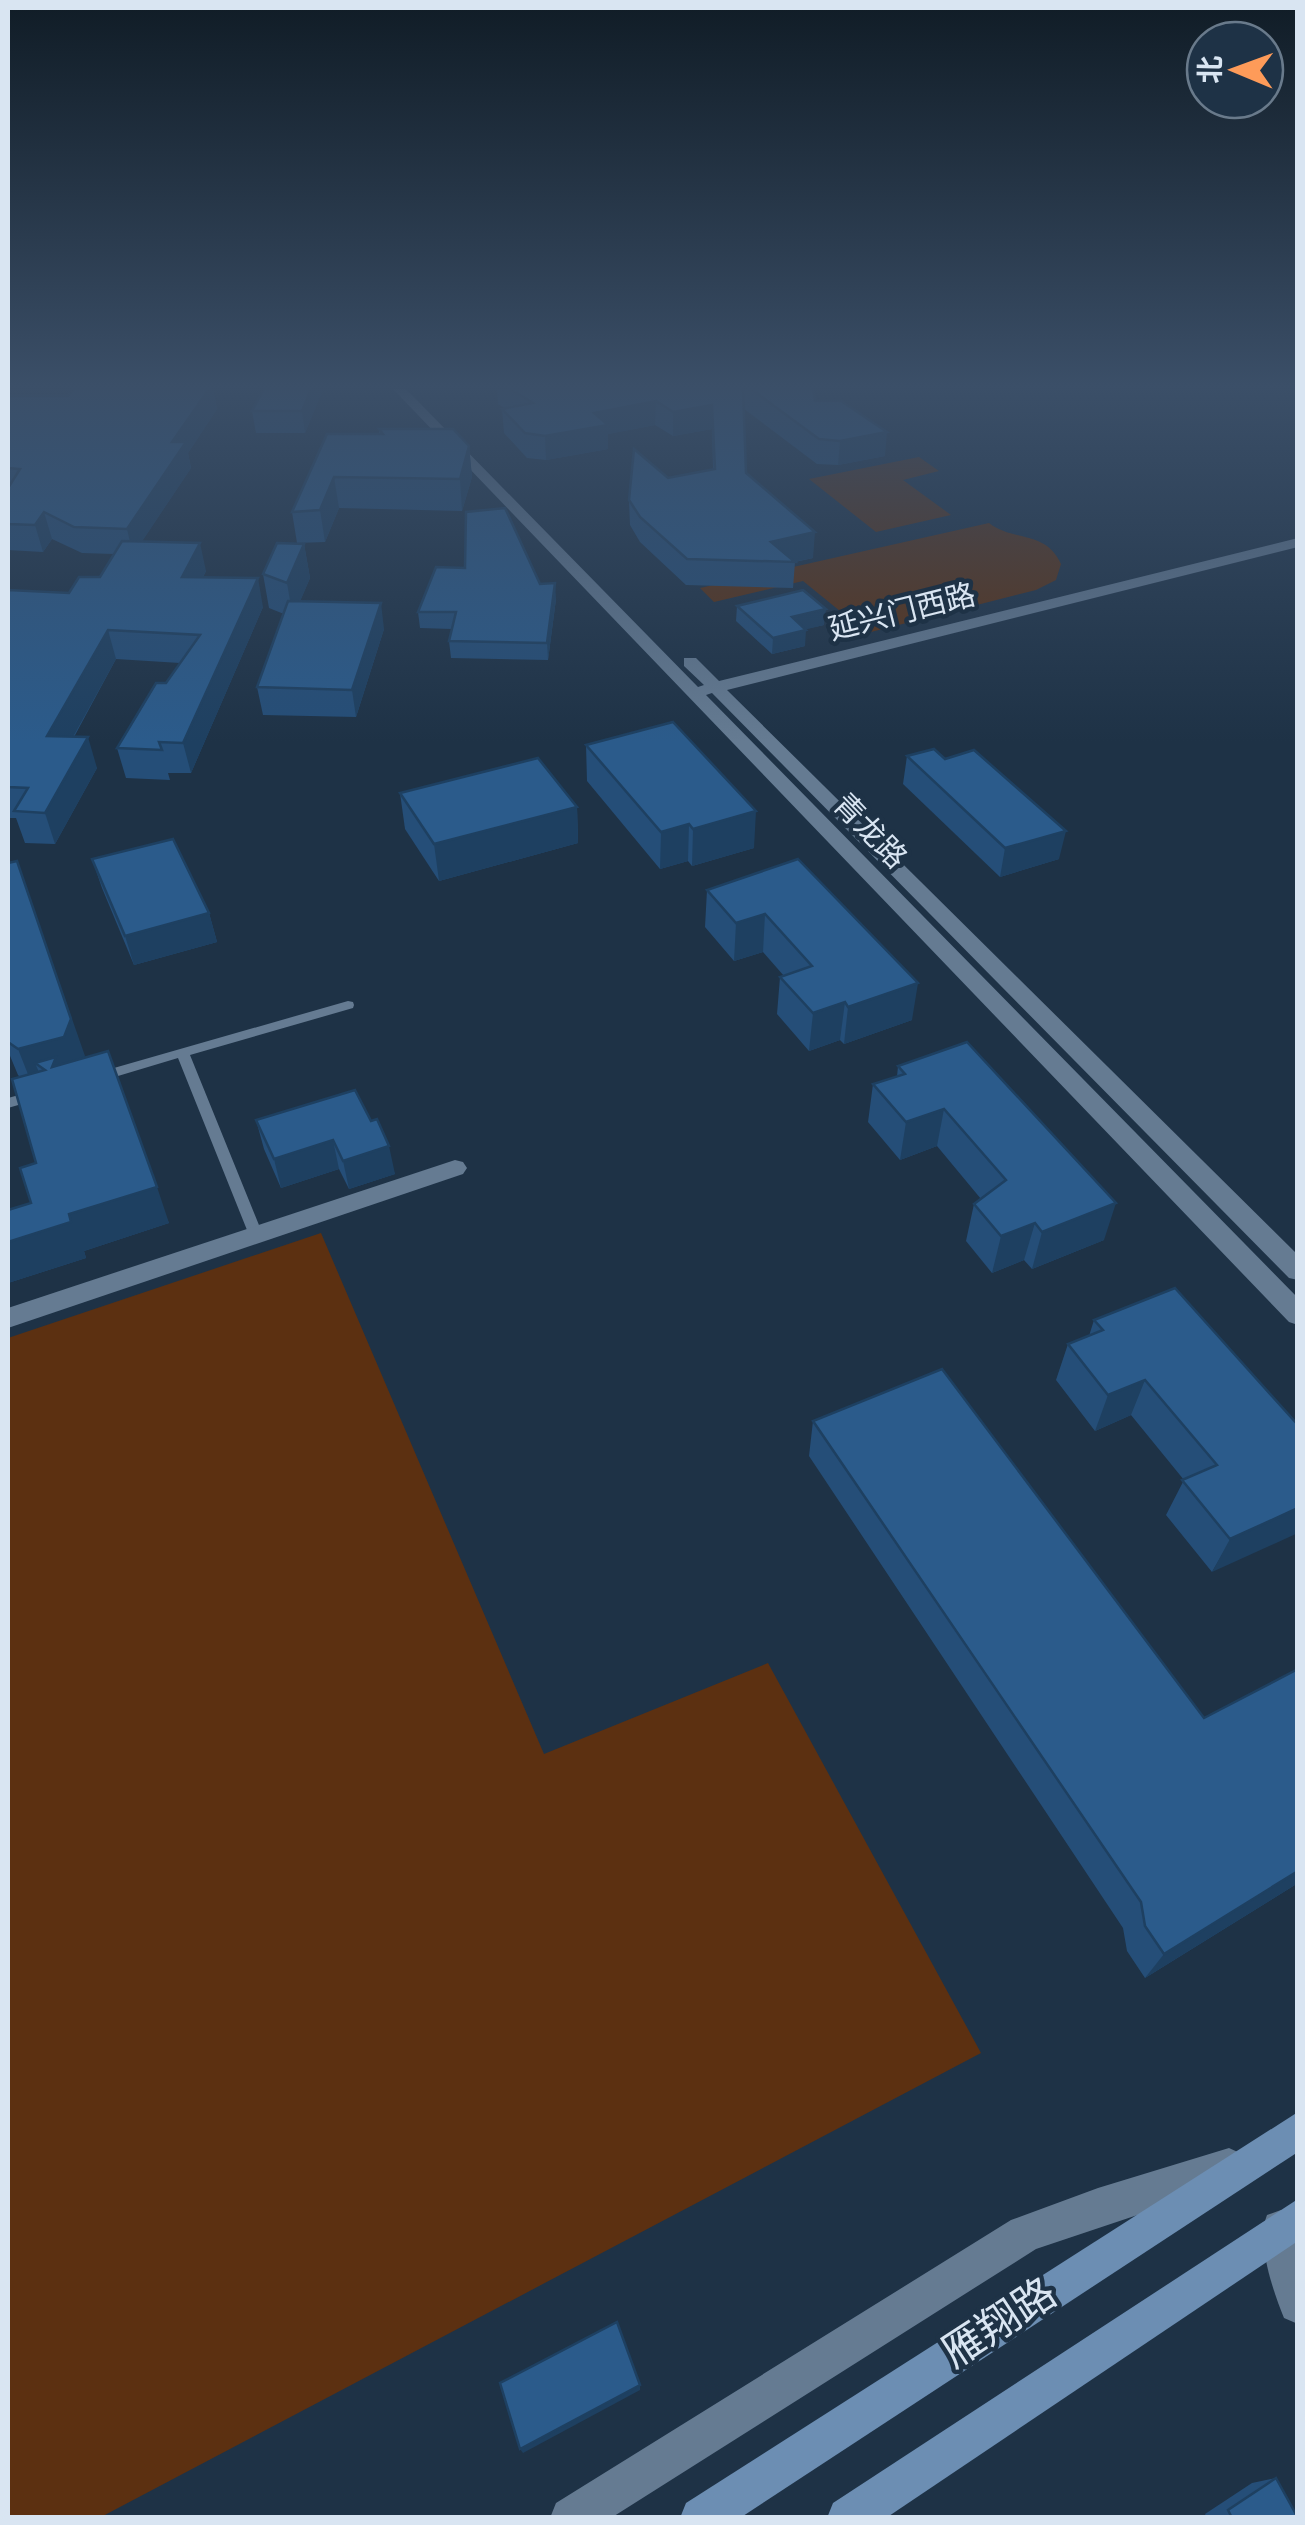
<svg xmlns="http://www.w3.org/2000/svg" width="1305" height="2525" font-family="'Fira Sans Condensed','Noto Sans SC',sans-serif">
<rect width="100%" height="100%" fill="#1e3246"/>
<g fill="#5c3011">
<polygon points="919,457 939,471 903,480 951,515 876,532 809,479"/>
<path d="M989 523C1013 542 1046 530 1061 564L1056 580 1036 590 867 633 803 581 714 602 700 588Z"/>
<polygon points="321,1233 544,1754 768,1663 981,2053 101,2517 8,2517 8,1338"/>
</g>
<g fill="none" stroke-linecap="round" stroke-linejoin="round">
<g fill="#657b92" fill-rule="evenodd">
<polygon points="348,1001 353,1002 354,1005 353,1008 190,1055 263,1235 256,1240 249,1235 178,1058 98,1082 91,1077 93,1074"/>
<polygon points="37,1090 42,1092 44,1095 42,1098 8,1108 8,1098"/>
</g>
<g fill="#657b92" fill-rule="evenodd">
<polygon points="455,1160 463,1162 467,1168 463,1174 8,1328 8,1308"/>
<polygon points="1229,2148 1242,2154 1248,2167 1242,2180 1036,2249 611,2518 550,2518 556,2503 1011,2220 1098,2188"/>
<path d="M1281 2210 1295 2215 1298 2222V2324L1284 2318C1273 2291 1256 2242 1267 2215Z"/>
</g>
<polygon fill="#657b92" fill-rule="evenodd" points="393,389 406,389 698,687 704,685 684,666 684,658 696,658 719,681 1298,538 1298,547 727,690 1298,1255 1298,1280 1289,1278 712,693 706,695 1298,1298 1298,1325 1289,1322"/>
<g fill="#6c8eb3" fill-rule="evenodd">
<polygon points="1298,2112 1298,2152 740,2518 680,2518 686,2503"/>
<polygon points="1298,2199 1298,2241 886,2518 827,2518 833,2503"/>
</g>
</g>
<g fill="#254e78">
<polygon points="73,389 213,389 217,409 188,453 191,468 142,541 206,571 203,577 263,607 191,773 168,773 170,780 126,778 117,748 180,663 116,659 74,737 97,768 55,844 25,843 16,818 8,818 8,590 69,593 100,577 114,554 82,553 52,539 43,552 8,550 8,396 68,396"/>
<polygon points="264,389 323,389 305,433 256,433 252,411"/>
<polygon points="497,389 813,389 815,401 885,456 838,465 817,464 743,408 746,473 813,558 795,562 793,588 686,585 640,542 630,525 629,500 668,478 713,469 712,429 673,436 655,425 608,434 608,449 546,460 527,458 504,433 502,409 506,409 498,404"/>
<polygon points="379,429 469,446 472,477 462,511 339,508 325,542 297,543 292,512 379,434"/>
<polygon points="304,544 310,578 300,601 384,629 356,717 263,715 257,687 284,614 269,608 263,574"/>
<polygon points="540,584 556,599 548,660 451,658 449,641 452,629 420,628 418,612"/>
<polygon points="737,606 824,625 805,629 805,646 772,654 736,621"/>
<polygon points="586,745 754,848 692,866 688,861 660,869 587,781"/>
<polygon points="907,756 1059,859 1000,877 903,784"/>
<polygon points="400,793 577,807 578,843 439,881 405,829"/>
<polygon points="92,859 209,913 217,942 134,965 102,888"/>
<polygon points="798,859 912,1020 844,1044 840,1040 809,1051 777,1014 780,977 784,976 763,952 734,961 705,927 707,890"/>
<polygon points="8,863 84,1058 169,1223 84,1251 86,1258 8,1283 8,1210 31,1203 36,1163 20,1077 18,1075 8,1051"/>
<polygon points="898,1066 1104,1240 1032,1269 1024,1260 992,1273 966,1241 974,1204 981,1199 937,1146 900,1160 868,1122 873,1084 897,1077"/>
<polygon points="355,1090 395,1174 349,1189 339,1169 281,1188 264,1149 256,1120"/>
<polygon points="1094,1320 1298,1425 1212,1572 1166,1515 1184,1480 1131,1415 1095,1431 1056,1380 1068,1344 1089,1336"/>
<polygon points="813,1421 1298,1883 1145,1978 1127,1951 1123,1928 809,1456"/>
<polygon points="1276,2478 1298,2518 1207,2518 1205,2514 1252,2483"/>
</g>
<g fill="#1e4061">
<polygon points="209,389 213,389 217,409 188,453 191,468 133,555 127,529 172,442"/>
<polygon points="311,389 323,389 305,433 302,411"/>
<polygon points="656,401 655,425 608,434 608,449 546,460 545,436 594,413"/>
<polygon points="712,405 712,429 673,436 673,412"/>
<polygon points="887,432 885,456 838,465 840,441"/>
<polygon points="469,446 472,477 462,511 460,479"/>
<polygon points="334,477 339,508 325,542 320,510"/>
<polygon points="44,512 52,539 43,552 35,525"/>
<polygon points="815,532 813,558 793,562 771,542"/>
<polygon points="200,543 206,571 188,606 182,577"/>
<polygon points="304,544 310,578 293,618 287,583"/>
<polygon points="258,578 263,607 191,773 183,743"/>
<polygon points="555,583 556,599 548,660 547,643"/>
<polygon points="381,603 384,629 356,717 352,690"/>
<polygon points="826,609 824,625 791,633 792,617"/>
<polygon points="108,630 116,659 57,766 47,736"/>
<polygon points="806,630 805,646 772,654 773,638"/>
<polygon points="88,737 97,768 55,844 45,813"/>
<polygon points="577,807 578,843 439,881 434,844"/>
<polygon points="756,811 754,848 692,866 693,829"/>
<polygon points="689,824 688,861 660,869 661,832"/>
<polygon points="1066,831 1059,859 1000,877 1005,848"/>
<polygon points="17,861 85,1056 78,1074 45,1070 35,1063 44,1084 33,1087 18,1049"/>
<polygon points="209,913 217,942 134,965 125,936"/>
<polygon points="765,914 763,952 734,961 736,923"/>
<polygon points="918,983 912,1020 844,1044 848,1007"/>
<polygon points="845,1002 840,1040 809,1051 813,1013"/>
<polygon points="944,1109 937,1146 900,1160 906,1122"/>
<polygon points="333,1140 339,1169 281,1188 274,1159"/>
<polygon points="389,1146 395,1174 349,1189 343,1161"/>
<polygon points="157,1187 169,1223 84,1251 86,1258 8,1283 8,1242 69,1214"/>
<polygon points="1116,1203 1104,1240 1032,1269 1042,1232"/>
<polygon points="1035,1223 1024,1260 992,1273 1001,1236"/>
<polygon points="1145,1380 1131,1415 1095,1431 1108,1395"/>
<polygon points="1298,1508 1298,1533 1212,1572 1230,1539"/>
<polygon points="1298,1871 1298,1883 1145,1978 1164,1954"/>
<polygon points="640,2385 640,2390 523,2453 520,2449"/>
</g>
<g fill="#2b5b8b" stroke="#1e4061" stroke-width="2.5">
<polygon points="73,389 209,389 172,442 186,442 127,529 74,527 44,512 35,525 8,524 8,488 20,469 8,468 8,396 68,396"/>
<polygon points="264,389 311,389 302,411 252,411"/>
<polygon points="510,389 743,389 746,473 815,532 771,542 795,562 687,559 640,517 629,500 634,449 668,478 715,469 712,405 673,412 656,401 594,413 608,425 545,436 525,433 502,409 533,403"/>
<polygon points="751,389 813,389 815,401 841,401 887,432 840,441 819,439"/>
<polygon points="379,429 453,429 469,446 460,479 334,477 320,510 292,512 327,434 383,434"/>
<polygon points="505,508 540,584 555,583 547,643 449,641 456,612 418,612 436,567 465,568 466,512"/>
<polygon points="122,541 200,543 182,577 258,578 183,743 159,742 162,750 117,748 156,683 166,683 200,635 108,630 47,736 88,737 45,813 14,811 28,788 8,787 8,590 69,593 79,577 100,577"/>
<polygon points="277,543 304,544 287,583 263,574"/>
<polygon points="803,590 826,609 792,617 806,630 773,638 737,606"/>
<polygon points="288,601 381,603 352,690 257,687"/>
<polygon points="673,722 756,811 693,829 689,824 661,832 586,745"/>
<polygon points="934,749 945,759 974,750 1066,831 1005,848 907,756"/>
<polygon points="538,758 577,807 434,844 400,793"/>
<polygon points="173,839 209,913 125,936 92,859"/>
<polygon points="798,859 918,983 848,1007 845,1002 813,1013 780,977 812,966 765,914 736,923 707,890"/>
<polygon points="17,861 71,1019 64,1037 18,1049 8,1042 8,863"/>
<polygon points="967,1042 1116,1203 1042,1232 1035,1223 1001,1236 974,1204 1006,1180 944,1109 906,1122 873,1084 905,1074 898,1066"/>
<polygon points="108,1051 157,1187 69,1214 71,1222 8,1242 8,1210 31,1203 20,1168 36,1163 12,1079 45,1070 35,1063 56,1057 52,1067"/>
<polygon points="355,1090 371,1121 377,1119 389,1146 343,1161 333,1140 274,1159 256,1120"/>
<polygon points="1175,1288 1298,1425 1298,1508 1230,1539 1182,1480 1217,1465 1145,1380 1108,1395 1068,1344 1103,1330 1094,1320"/>
<polygon points="942,1369 1204,1718 1298,1669 1298,1871 1164,1954 1145,1926 1141,1902 813,1421"/>
<polygon points="617,2322 640,2385 520,2449 500,2383"/>
<polygon points="1276,2478 1298,2518 1232,2518 1228,2510"/>
</g>
<linearGradient id="sky" x2="0" y2="1"><stop stop-color="#101c26"/><stop offset="0.52" stop-color="#3b4f68"/><stop offset="1" stop-color="#3b4f68" stop-opacity="0"/></linearGradient>
<rect width="1305" height="742" fill="url(#sky)"/>
<g text-anchor="middle" dominant-baseline="central" stroke-width="9" stroke-linejoin="round" paint-order="stroke">
<g font-size="30" fill="#d9e5f2" stroke="#1e3246">
<text transform="translate(902 612) rotate(-14)">延兴门西路</text>
<text transform="translate(870 831) rotate(46)">青龙路</text>
</g>
<g font-size="42" fill="#d9e5f2" stroke="#1e3246">
<text transform="translate(999 2323) rotate(-33)">雁翔路</text>
</g>
</g>
<rect width="1305" height="2525" fill="none" stroke="#d9e5f2" stroke-width="20"/>
<g transform="translate(1235 70) rotate(271)"><circle r="48" fill="#1e3246" stroke="#697a8b" stroke-width="2.5"/>
<path d="M0-8L18 38L0 25L-18 38Z" fill="#fe9b59"/>
<text y="-15" font-size="28" font-weight="bold" text-anchor="middle" fill="#d9e5f2">北</text>
</g>
</svg>
